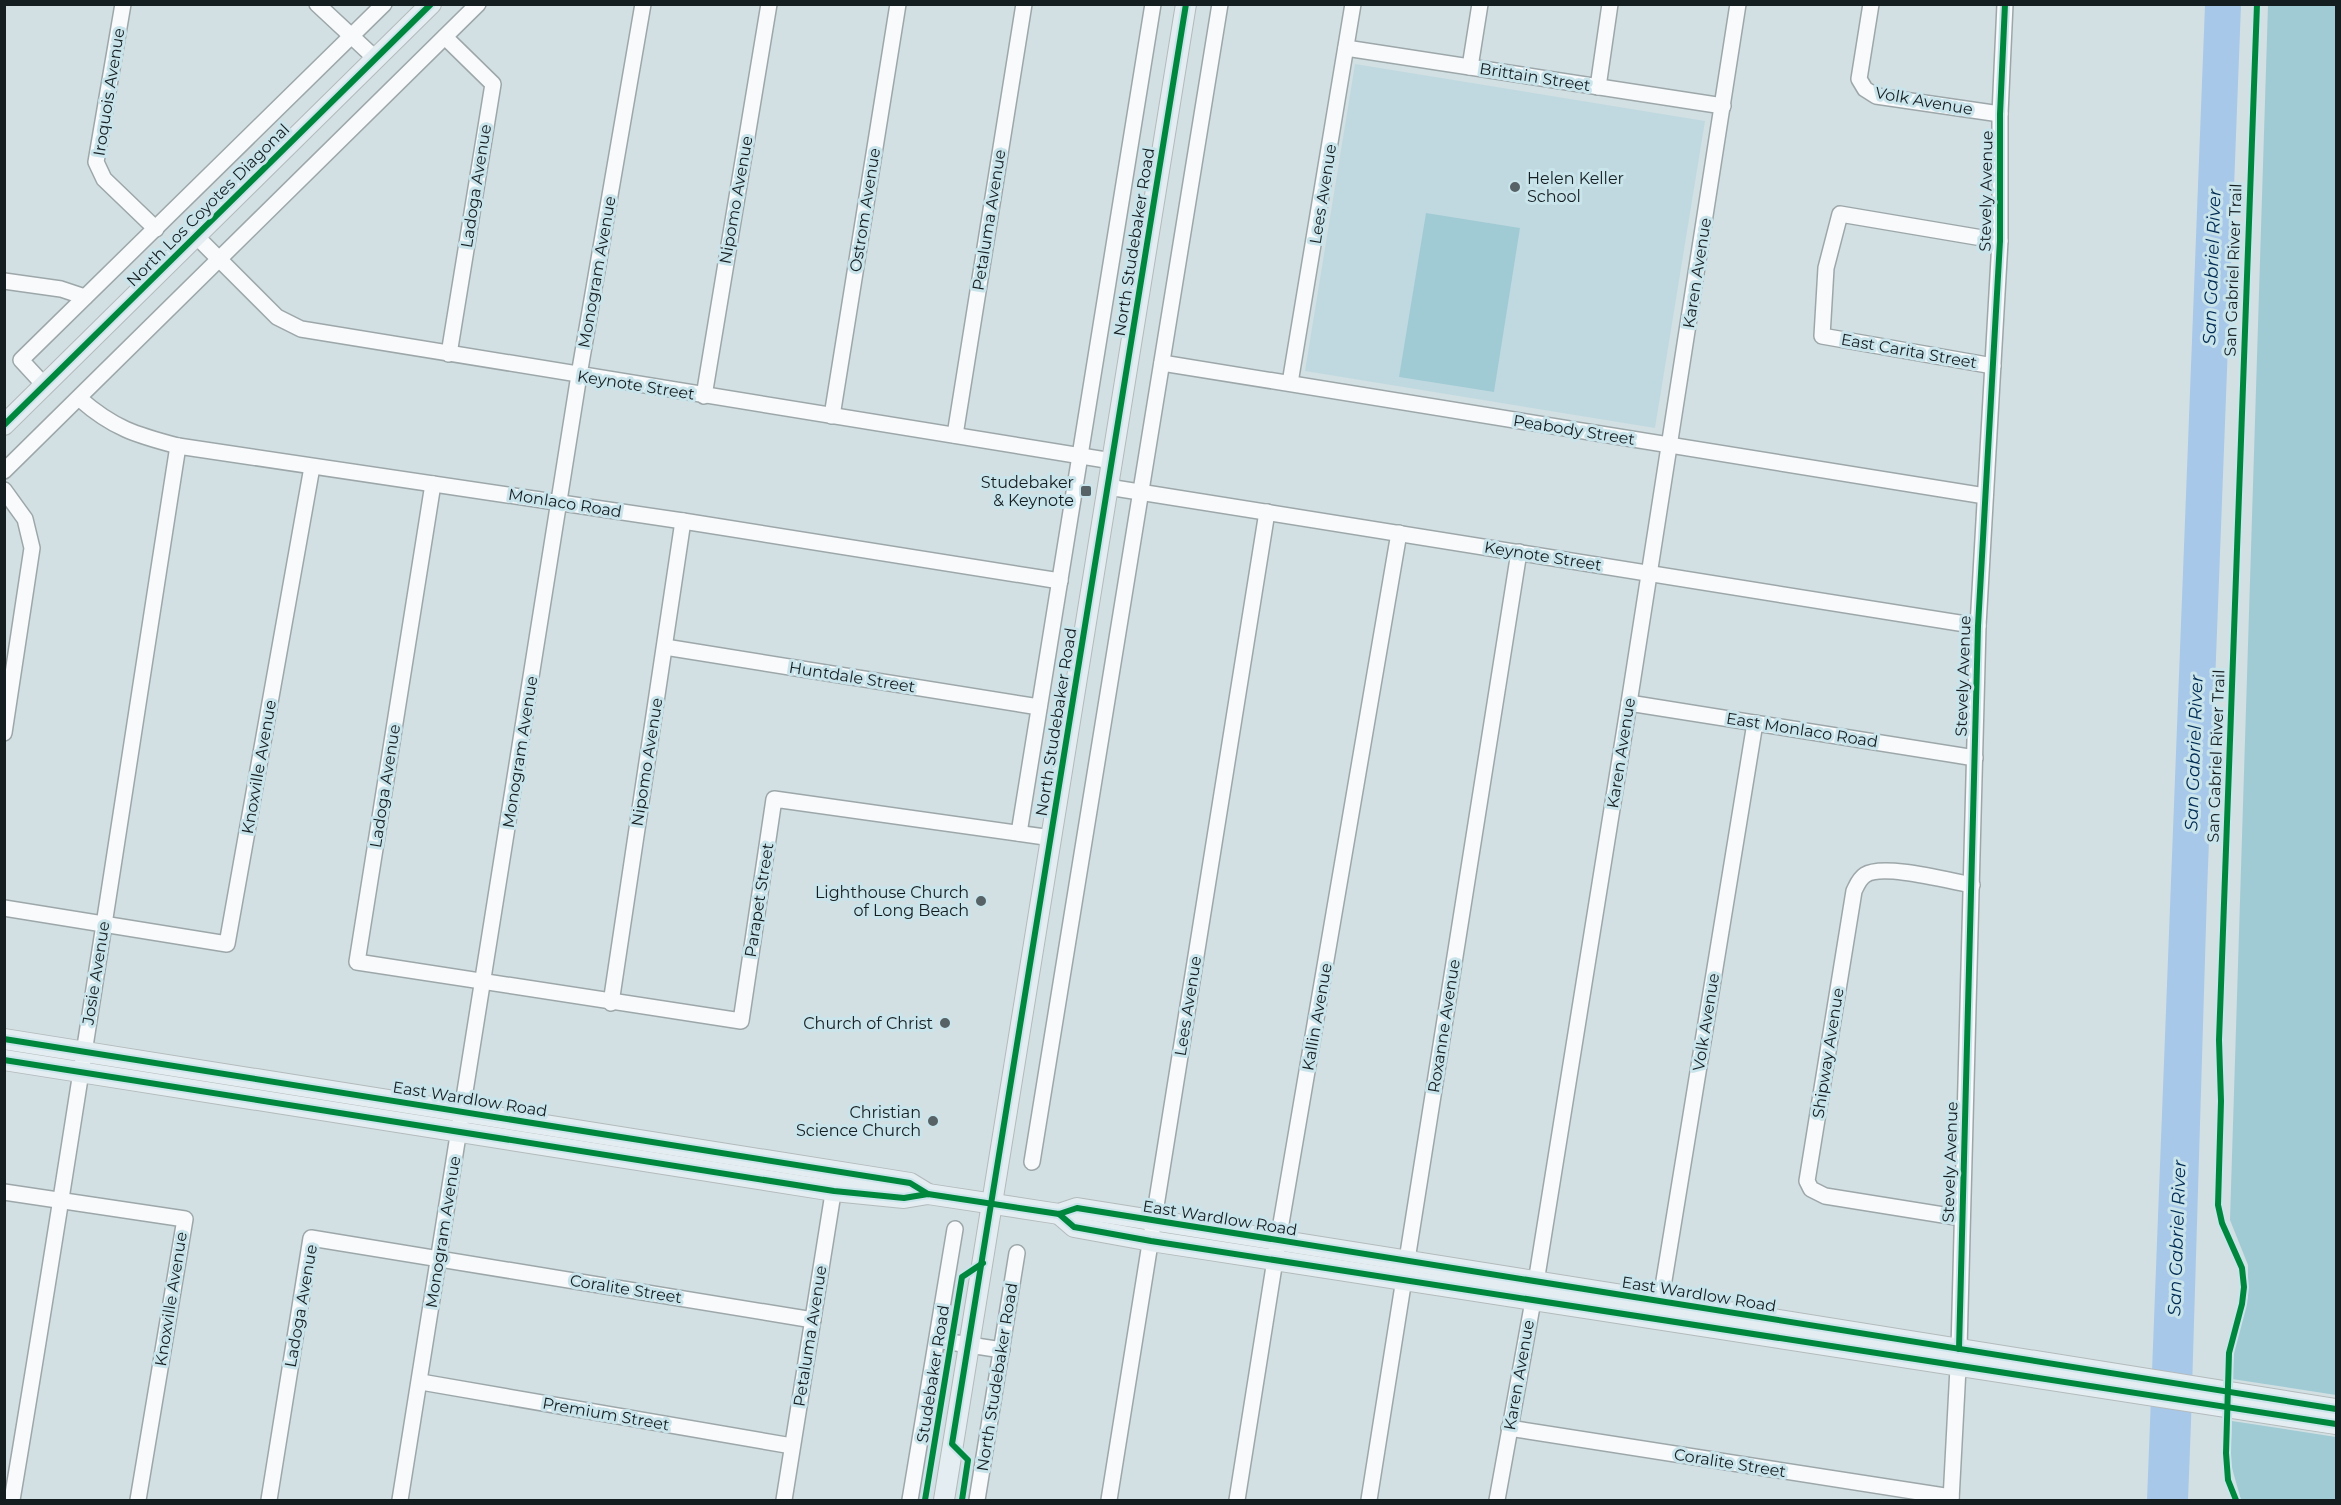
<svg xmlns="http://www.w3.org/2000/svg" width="2341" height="1505" font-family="Montserrat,sans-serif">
<rect width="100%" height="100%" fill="#d2e0e3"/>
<polygon fill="#c0d9e0" points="1355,64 1705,121 1655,428 1305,371"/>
<g fill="#a1cbd4">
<polygon points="2268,5 2336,5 2336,1395 2232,1379 2235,1339 2248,1297 2248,1265 2230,1220"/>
<polygon points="1426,213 1520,228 1494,392 1399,377"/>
<polygon points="2232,1421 2336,1437 2336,1500 2241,1500 2230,1461"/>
</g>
<polygon fill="#a8c8e9" points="2205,5 2241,5 2207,893 2191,1422 2188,1500 2147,1500"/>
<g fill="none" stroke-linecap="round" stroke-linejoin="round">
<defs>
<g id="minor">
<polyline points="123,4 96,162 104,179 156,229"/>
<polyline points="317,4 376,59"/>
<polyline points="1871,4 1859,79 1865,89 1876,96 2000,114"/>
<polyline points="445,37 493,84 449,354"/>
<polyline points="1346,48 1723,106"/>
<polyline points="1470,67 1480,4"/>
<polyline points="1598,87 1610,4"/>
<polyline points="196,236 277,317 301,329 1112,461"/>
<polyline points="4,281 61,289 85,297"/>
<polyline points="1162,363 1985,496"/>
<polyline points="1993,366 1822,336 1826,268 1840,214 2000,241"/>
<polyline points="1290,383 1353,4"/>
<polyline points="44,385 21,360 384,4"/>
<polyline points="704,396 769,4"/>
<path d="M80 399C113 428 136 435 178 446L683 521 1060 581"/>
<polyline points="832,416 898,4"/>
<polyline points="955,435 1024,4"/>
<polyline points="4,471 478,4"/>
<polyline points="433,484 357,962 741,1021 774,799 1052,838"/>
<polyline points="1108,487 1978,626"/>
<polyline points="4,490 25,519 32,548 4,733"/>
<polyline points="665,647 1039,707"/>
<polyline points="1629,703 1975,758"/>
<polyline points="1019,833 1153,4"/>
<polyline points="4,908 227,944 312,467"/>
<polyline points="611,1003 683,521"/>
<polyline points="1032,1162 1220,4"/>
<polyline points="4,1192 185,1219 138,1500"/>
<path d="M1962 1218 1825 1196 1811 1189 1807 1181 1854 891C1857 885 1859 879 1865 875 1883 863 1949 881 1972 885"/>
<polyline points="1659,1311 1755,723"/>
<polyline points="937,1340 1002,1350"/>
<polyline points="421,1382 792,1446"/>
<polyline points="1509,1428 1951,1497"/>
<path d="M12 1500C71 1150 123 797 178 446"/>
<polyline points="269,1500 311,1238 813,1320"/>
<polyline points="400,1500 579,375 643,4"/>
<polyline points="784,1500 835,1181"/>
<polyline points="910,1500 955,1229"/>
<polyline points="977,1500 1017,1253"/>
<polyline points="1109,1500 1267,512"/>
<polyline points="1237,1500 1278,1241 1399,533"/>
<polyline points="1369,1500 1519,552"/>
<polyline points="1497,1500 1533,1301 1629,703 1738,4"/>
<polyline points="1951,1500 1959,1349 1978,626 2000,241 2000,114 2005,4"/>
</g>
<g id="major">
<polyline points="4,425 431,4"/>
<polyline points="4,1039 910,1183 928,1194"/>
<polyline points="4,1060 834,1191 904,1198 928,1194 1059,1214 1077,1208 2336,1409"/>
<polyline points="1059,1214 1074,1227 1151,1241 2336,1424"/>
<polyline points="944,1500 1186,4"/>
</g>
</defs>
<use href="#minor" stroke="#9da7aa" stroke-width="18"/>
<use href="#major" stroke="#b3babc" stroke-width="22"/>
<use href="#minor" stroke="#f8fafb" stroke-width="15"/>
<use href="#major" stroke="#e4edf1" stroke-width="20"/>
<defs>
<g id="cycleway">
<polyline points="4,425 431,4"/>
<polyline points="4,1039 910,1183 928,1194"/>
<polyline points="4,1060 834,1191 904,1198 928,1194 1059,1214 1077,1208 2336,1409"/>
<polyline points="1059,1214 1074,1227 1151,1241 2336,1424"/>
<polyline points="1959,1349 1978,626 2000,241 2000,114 2005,4"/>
<polyline points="925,1500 962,1277 983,1263"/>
<polyline points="962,1500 968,1460 952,1444 1186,4"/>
<polyline points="2236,1500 2228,1480 2226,1453 2229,1353 2242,1304 2244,1287 2242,1268 2222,1223 2218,1205 2221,1101 2219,1040 2257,4"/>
</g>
</defs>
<use href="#cycleway" stroke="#cae4eb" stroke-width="10"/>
<use href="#cycleway" stroke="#00873e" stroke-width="6"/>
</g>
<g fill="#566265" stroke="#cae4eb" stroke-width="2">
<circle cx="1515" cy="187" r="6"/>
<rect x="1080" y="485" width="12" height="12" rx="3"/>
<circle cx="981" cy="901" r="6"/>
<circle cx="945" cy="1023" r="6"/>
<circle cx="933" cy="1121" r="6"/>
</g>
<g text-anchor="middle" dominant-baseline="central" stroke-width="6" stroke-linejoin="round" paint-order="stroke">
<g font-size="16" fill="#141e21" stroke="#cae4eb">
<text transform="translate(1535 77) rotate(9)">Brittain Street</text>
<text transform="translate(109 92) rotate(-81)">Iroquois Avenue</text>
<text transform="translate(1924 101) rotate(10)">Volk Avenue</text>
<text transform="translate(476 186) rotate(-81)">Ladoga Avenue</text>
<text transform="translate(1986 191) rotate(-89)">Stevely Avenue</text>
<text transform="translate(1323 194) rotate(-81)">Lees Avenue</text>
<text transform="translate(736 200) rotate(-80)">Nipomo Avenue</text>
<text transform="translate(208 205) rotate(-45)">North Los Coyotes Diagonal</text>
<text transform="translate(865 210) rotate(-81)">Ostrom Avenue</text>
<text transform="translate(989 220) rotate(-81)">Petaluma Avenue</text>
<text transform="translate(1134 242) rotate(-81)">North Studebaker Road</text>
<text transform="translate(2233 270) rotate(-88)">San Gabriel River Trail</text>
<text transform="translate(597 272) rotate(-80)">Monogram Avenue</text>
<text transform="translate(1697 273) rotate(-81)">Karen Avenue</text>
<text transform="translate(1909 351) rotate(10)">East Carita Street</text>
<text transform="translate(636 385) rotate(9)">Keynote Street</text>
<text transform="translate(1574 430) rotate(9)">Peabody Street</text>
<text transform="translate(565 503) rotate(9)">Monlaco Road</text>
<text transform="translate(1543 556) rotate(9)">Keynote Street</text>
<text transform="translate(1963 676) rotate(-88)">Stevely Avenue</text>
<text transform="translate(852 677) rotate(9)">Huntdale Street</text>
<text transform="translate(1056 722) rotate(-81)">North Studebaker Road</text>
<text transform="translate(1802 730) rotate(9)">East Monlaco Road</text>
<text transform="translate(520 752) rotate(-81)">Monogram Avenue</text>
<text transform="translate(1621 753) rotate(-81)">Karen Avenue</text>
<text transform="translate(2216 756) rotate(-88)">San Gabriel River Trail</text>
<text transform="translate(647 762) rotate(-81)">Nipomo Avenue</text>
<text transform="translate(259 767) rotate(-80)">Knoxville Avenue</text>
<text transform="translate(385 786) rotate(-81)">Ladoga Avenue</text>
<text transform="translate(759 900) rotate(-81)">Parapet Street</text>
<text transform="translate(96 973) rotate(-81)">Josie Avenue</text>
<text transform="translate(1188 1006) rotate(-81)">Lees Avenue</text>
<text transform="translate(1317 1017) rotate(-80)">Kallin Avenue</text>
<text transform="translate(1706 1022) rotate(-81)">Volk Avenue</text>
<text transform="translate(1444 1026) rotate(-81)">Roxanne Avenue</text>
<text transform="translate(1828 1053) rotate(-81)">Shipway Avenue</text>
<text transform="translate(470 1099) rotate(9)">East Wardlow Road</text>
<text transform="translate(1950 1162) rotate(-88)">Stevely Avenue</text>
<text transform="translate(1220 1218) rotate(9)">East Wardlow Road</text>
<text transform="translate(443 1232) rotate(-81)">Monogram Avenue</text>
<text transform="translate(626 1289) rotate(9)">Coralite Street</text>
<text transform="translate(1699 1294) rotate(9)">East Wardlow Road</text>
<text transform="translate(171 1299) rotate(-81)">Knoxville Avenue</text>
<text transform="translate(301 1306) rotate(-80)">Ladoga Avenue</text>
<text transform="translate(810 1336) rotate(-81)">Petaluma Avenue</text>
<text transform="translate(933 1374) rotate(-81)">Studebaker Road</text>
<text transform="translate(1519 1375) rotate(-80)">Karen Avenue</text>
<text transform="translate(997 1377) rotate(-81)">North Studebaker Road</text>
<text transform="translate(606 1414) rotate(10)">Premium Street</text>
<text transform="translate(1730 1463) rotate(9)">Coralite Street</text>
</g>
<g font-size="16" fill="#141e21" stroke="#cae4eb" text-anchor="end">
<text x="1527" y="178" text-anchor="start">Helen Keller<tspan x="1527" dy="18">School</tspan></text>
<text x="1074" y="482">Studebaker<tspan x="1074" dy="18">&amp; Keynote</tspan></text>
<text x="969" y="892">Lighthouse Church<tspan x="969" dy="18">of Long Beach</tspan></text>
<text x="933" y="1023">Church of Christ</text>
<text x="921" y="1112">Christian<tspan x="921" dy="18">Science Church</tspan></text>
</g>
<g font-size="18" font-style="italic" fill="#002b53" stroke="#cae4eb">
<text transform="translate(2212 267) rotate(-88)">San Gabriel River</text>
<text transform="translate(2194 753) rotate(-88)">San Gabriel River</text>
<text transform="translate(2177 1238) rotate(-88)">San Gabriel River</text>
</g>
</g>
<rect width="2341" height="1505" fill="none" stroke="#141e21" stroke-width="12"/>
</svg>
